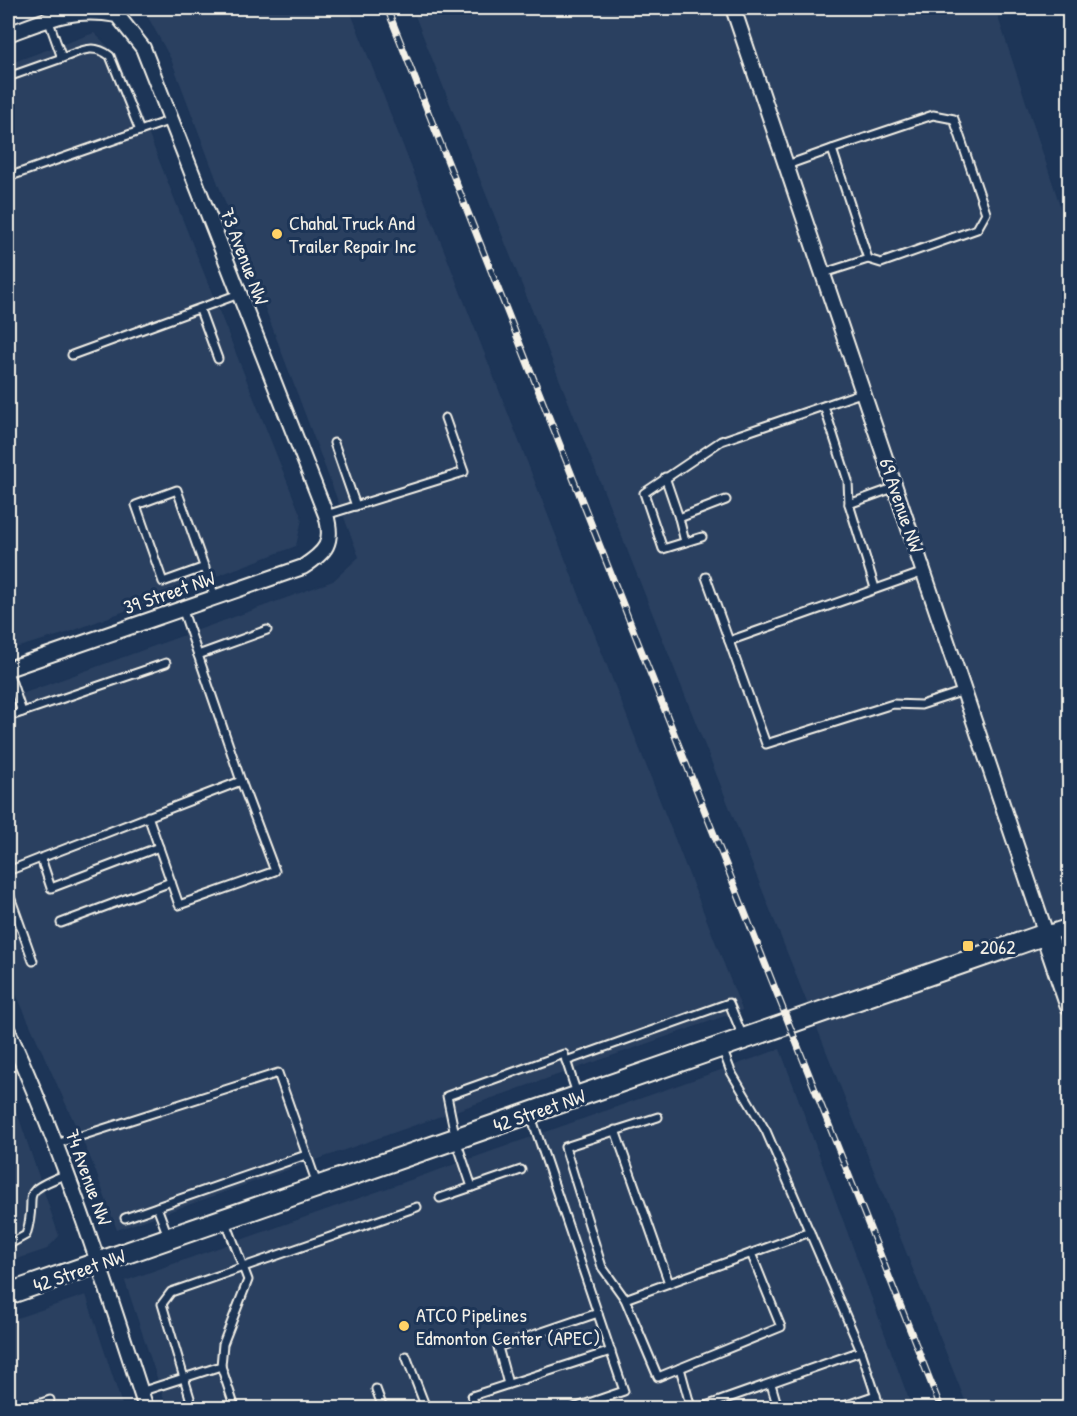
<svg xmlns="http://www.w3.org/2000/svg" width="1077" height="1416" font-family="'Patrick Hand',sans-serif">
<rect width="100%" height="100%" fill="#1d3557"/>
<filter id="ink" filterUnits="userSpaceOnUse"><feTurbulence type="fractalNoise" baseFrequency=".0167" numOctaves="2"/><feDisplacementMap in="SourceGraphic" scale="12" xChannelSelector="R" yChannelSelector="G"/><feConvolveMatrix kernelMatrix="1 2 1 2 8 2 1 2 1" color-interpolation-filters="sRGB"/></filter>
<g filter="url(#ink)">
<g fill="#2a4060">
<polygon points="143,8 349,8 742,1010 117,1230 93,1164 8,976 8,699 333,581 359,557 171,59"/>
<polygon points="412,8 995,8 1069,233 1069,1408 968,1408"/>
<polygon points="94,33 117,55 302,519 296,546 67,633 8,650 8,64"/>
<polygon points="780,1049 912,1408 167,1408 125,1281"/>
<polygon points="8,1094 20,1121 59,1236 47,1249 8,1262"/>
<polygon points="86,1295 123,1408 8,1408 8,1321"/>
</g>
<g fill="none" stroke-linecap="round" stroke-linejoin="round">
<defs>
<g id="lane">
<path d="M62 58C81 51 93 43 110 56L140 131"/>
<polyline points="8,77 62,58 48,19"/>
<polyline points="832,149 933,115 954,119 986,213 977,229 881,263 868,259"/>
<polyline points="787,165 832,149 868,259 824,273"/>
<polyline points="8,177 171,120"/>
<polyline points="200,310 218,359"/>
<polyline points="72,355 239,294"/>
<polyline points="824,406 848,481 849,504 875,588"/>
<polyline points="334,443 356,506"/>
<polyline points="665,477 679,518 726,500"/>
<polyline points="849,504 896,487"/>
<polyline points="326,515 464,472 445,418"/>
<polyline points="679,518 685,542"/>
<polyline points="702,537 663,549 644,493 721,441 864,392"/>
<polyline points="205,567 163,582 136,505 177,490 215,597"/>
<polyline points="706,577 766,744 893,704 921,705 964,691"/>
<polyline points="182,608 241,781"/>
<polyline points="729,641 924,572"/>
<polyline points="198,655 267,630"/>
<polyline points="8,671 22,712"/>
<polyline points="8,717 166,663"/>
<polyline points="41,858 51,888 159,847"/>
<polyline points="8,871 41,858 241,781 275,871 179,905 148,816"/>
<polyline points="8,891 33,961"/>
<polyline points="61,923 171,882"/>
<polyline points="566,1061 729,1003 743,1037"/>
<polyline points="531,1116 624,1391 574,1408"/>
<polyline points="615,1130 669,1283"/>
<polyline points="56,1144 278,1073 317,1184"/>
<polyline points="472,1187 521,1170"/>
<polyline points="440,1198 472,1187 456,1140 447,1096 564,1054 577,1094"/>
<polyline points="157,1207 168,1236"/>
<polyline points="125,1218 306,1155"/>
<path d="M8 1245 26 1235C40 1192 13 1195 67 1174"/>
<polyline points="751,1253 781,1327 658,1377 625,1299 810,1232"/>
<polyline points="625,1299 602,1267 565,1147 658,1117"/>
<polyline points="861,1351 880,1408"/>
<polyline points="406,1356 426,1408"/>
<polyline points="221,1366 235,1408"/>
<polyline points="680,1368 691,1408"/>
<polyline points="508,1384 498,1347 598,1313"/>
<polyline points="771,1384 778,1408"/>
<polyline points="376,1389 383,1408"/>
<polyline points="140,1392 221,1366 223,1344 248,1280 226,1222"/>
<polyline points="27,1408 50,1400"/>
<polyline points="193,1408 162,1304 171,1292 417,1207"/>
<polyline points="476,1408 472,1396 611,1351"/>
<polyline points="700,1408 861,1351 766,1131 731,1072 722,1048"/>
<polyline points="838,1408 876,1395"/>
</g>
<g id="street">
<polyline points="733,8 1046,934 1070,926"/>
<path d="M8 34C49 19 72 7 117 15L143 48 326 515C334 543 326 552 303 567L8 669"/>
<path d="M8 1031C64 1153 105 1281 146 1408"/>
</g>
<polyline id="secondary" points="8,1294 1046,934 1070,1004"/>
</defs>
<use href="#lane" stroke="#f4f1e8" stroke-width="11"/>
<use href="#street" stroke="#f4f1e8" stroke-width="18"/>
<use href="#secondary" stroke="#f4f1e8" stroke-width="24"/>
<use href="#lane" stroke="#1d3557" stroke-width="7"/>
<use href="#street" stroke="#1d3557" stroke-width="14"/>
<use href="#secondary" stroke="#1d3557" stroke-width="20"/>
<defs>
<polyline id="rail" points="387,8 941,1408"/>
</defs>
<use href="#rail" stroke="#f4f1e8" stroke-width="7"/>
<use href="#rail" stroke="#1d3557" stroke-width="4.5" stroke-dasharray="14" stroke-linecap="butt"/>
</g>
</g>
<g fill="#ffd166" stroke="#1d3557" stroke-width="2">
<circle cx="277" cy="234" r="6"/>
<rect x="962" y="940" width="12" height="12" rx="3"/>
<circle cx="404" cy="1326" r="6"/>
</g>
<g text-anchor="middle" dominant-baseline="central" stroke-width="6" stroke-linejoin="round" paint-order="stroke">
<g font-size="20" fill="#f4f1e8" stroke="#1d3557" text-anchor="start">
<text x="289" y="222">Chahal Truck And<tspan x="289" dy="23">Trailer Repair Inc</tspan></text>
<text x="980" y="946">2062</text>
<text x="416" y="1314">ATCO Pipelines<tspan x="416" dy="23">Edmonton Center (APEC)</tspan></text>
</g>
<g font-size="20" fill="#f4f1e8" stroke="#1d3557">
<text transform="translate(245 256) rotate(69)">73 Avenue NW</text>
<text transform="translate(902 505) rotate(71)">69 Avenue NW</text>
<text transform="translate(169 592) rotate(-19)">39 Street NW</text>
<text transform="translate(539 1110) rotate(-19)">42 Street NW</text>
<text transform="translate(89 1177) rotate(70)">74 Avenue NW</text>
<text transform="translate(79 1270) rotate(-19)">42 Street NW</text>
</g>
</g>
<rect width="1077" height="1416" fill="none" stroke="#1d3557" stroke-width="30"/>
<rect x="15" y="15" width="1047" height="1386" fill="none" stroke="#f4f1e8" stroke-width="2" filter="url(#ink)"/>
</svg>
